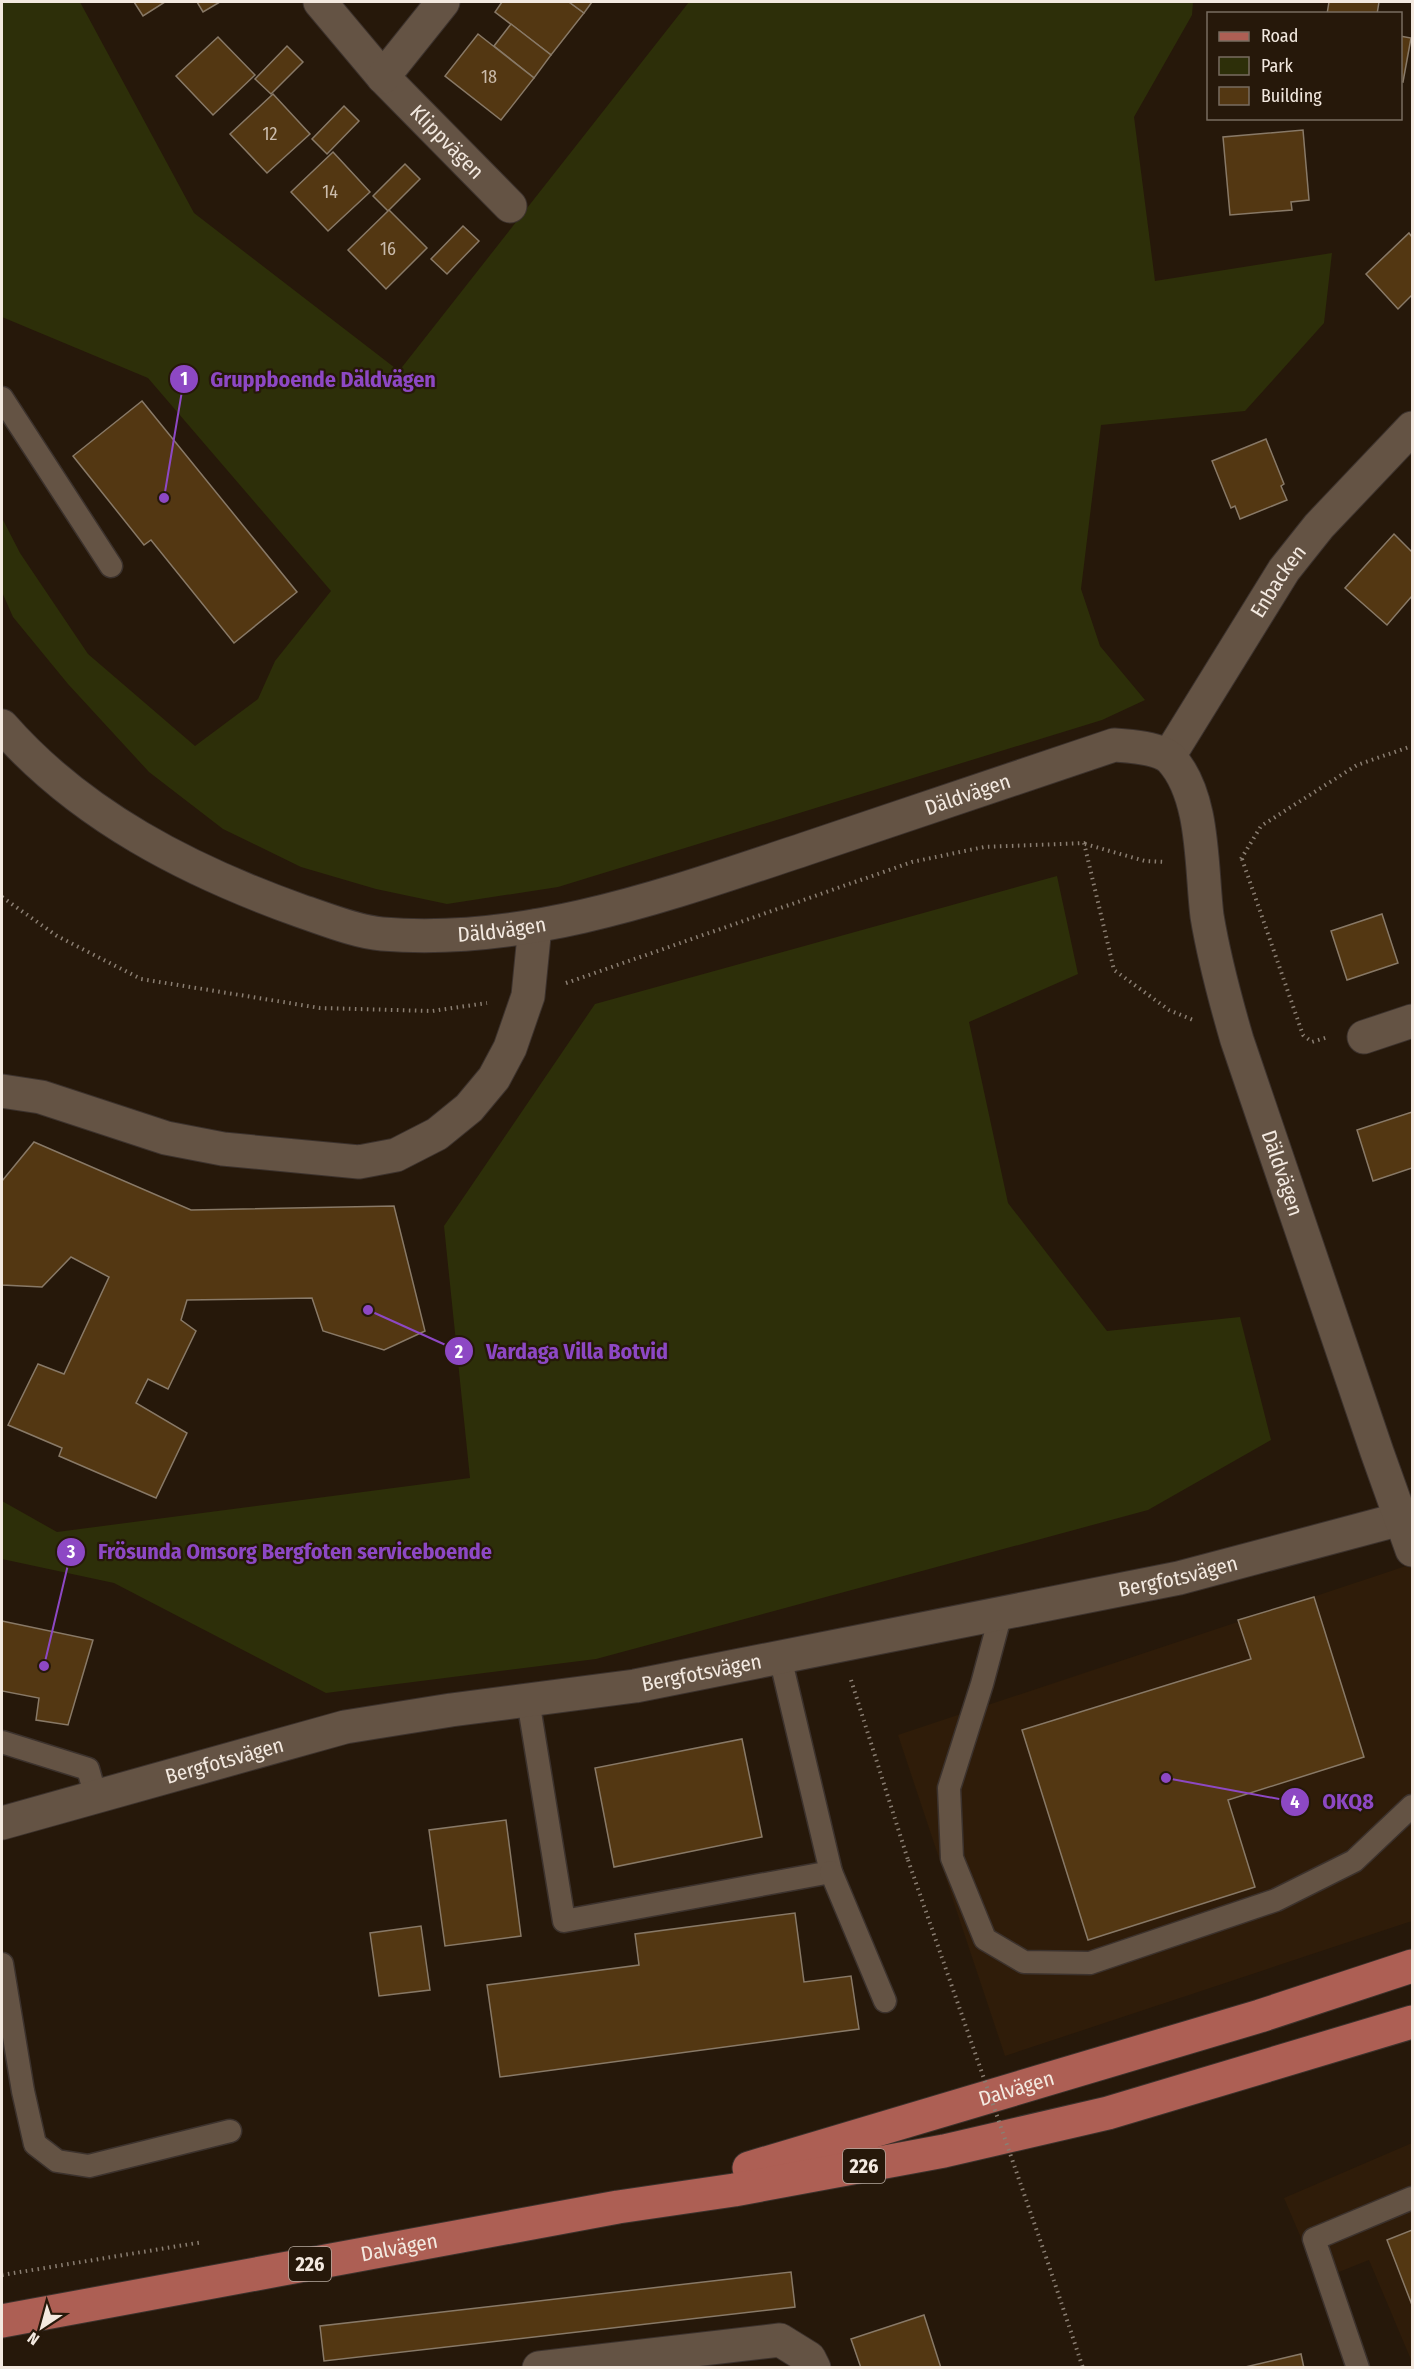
<svg xmlns="http://www.w3.org/2000/svg" width="1414" height="2369" font-family="'Fira Sans Condensed',sans-serif">
<rect width="100%" height="100%" fill="#26180a"/>
<g fill="#2f1c09">
<polygon points="1412,1564 1412,1921 1005,2056 898,1735"/>
<polygon points="1412,2143 1412,2362 1369,2260 1319,2280 1284,2198"/>
</g>
<g fill="#2d2f09">
<polygon points="2,2 80,2 194,213 399,371 689,2 1193,2 1192,15 1134,117 1155,281 1332,253 1324,323 1245,411 1101,425 1081,589 1100,646 1145,700 1102,720 558,887 447,904 376,889 301,867 223,829 149,772 68,684 13,617 2,592 2,518 20,553 88,654 195,746 258,699 275,661 331,591 148,378 2,317"/>
<polygon points="1057,876 1078,974 969,1022 1008,1203 1107,1331 1240,1317 1271,1440 1148,1510 596,1659 326,1693 114,1583 2,1559 2,1501 57,1532 470,1478 444,1226 595,1004"/>
</g>
<g fill="#533712" stroke="#887967" stroke-width="1.5">
<polygon points="134,2 165,2 143,16"/>
<polygon points="197,2 220,2 203,12"/>
<polygon points="502,2 569,2 584,13 551,55 495,12"/>
<polygon points="569,2 592,2 584,13"/>
<polygon points="1329,2 1379,2 1377,14 1327,14"/>
<polygon points="511,24 551,55 534,78 494,46"/>
<polygon points="478,34 534,78 501,120 445,76"/>
<polygon points="1400,36 1411,38 1403,82 1400,81"/>
<polygon points="218,37 255,75 213,115 176,76"/>
<polygon points="287,46 303,62 271,94 255,79"/>
<polygon points="273,94 310,134 267,173 230,134"/>
<polygon points="344,106 359,121 327,154 312,139"/>
<polygon points="1303,130 1309,200 1291,202 1292,210 1230,215 1223,137"/>
<polygon points="333,152 370,192 328,231 291,192"/>
<polygon points="405,164 420,179 388,211 373,196"/>
<polygon points="389,210 427,248 386,289 348,250"/>
<polygon points="463,226 479,241 447,274 431,259"/>
<polygon points="1409,233 1412,237 1412,295 1398,309 1366,274"/>
<polygon points="142,401 297,592 234,643 151,540 144,545 73,456"/>
<polygon points="1266,439 1284,484 1281,486 1287,500 1240,519 1235,506 1231,508 1212,461"/>
<polygon points="1394,534 1412,552 1412,596 1387,625 1345,588"/>
<polygon points="1382,914 1398,963 1347,980 1331,931"/>
<polygon points="1412,1112 1412,1168 1373,1181 1357,1130"/>
<polygon points="34,1142 191,1210 394,1206 425,1331 384,1350 323,1331 312,1298 187,1300 181,1320 196,1331 168,1389 148,1379 136,1403 187,1433 156,1498 59,1456 62,1448 8,1425 38,1364 64,1374 109,1277 71,1257 42,1287 2,1285 2,1181"/>
<polygon points="1314,1597 1364,1757 1228,1800 1255,1887 1088,1940 1022,1730 1251,1659 1238,1620"/>
<polygon points="2,1621 93,1640 68,1725 36,1720 39,1698 2,1691"/>
<polygon points="742,1739 762,1837 614,1867 595,1768"/>
<polygon points="506,1820 521,1936 445,1946 429,1830"/>
<polygon points="795,1913 804,1982 851,1976 859,2029 500,2077 487,1985 639,1965 635,1934"/>
<polygon points="421,1926 430,1990 379,1996 370,1933"/>
<polygon points="1412,2230 1412,2305 1387,2240"/>
<polygon points="791,2272 795,2307 324,2361 320,2326"/>
<polygon points="924,2315 941,2368 861,2368 851,2339"/>
<polygon points="1301,2354 1304,2368 1241,2368"/>
</g>
<g fill="none" stroke-linecap="round" stroke-linejoin="round">
<defs>
<g id="service">
<polyline points="2,398 111,566"/>
<polyline points="1001,1613 982,1684 949,1788 952,1858 985,1939 1024,1962 1090,1963 1276,1900 1354,1861 1412,1806"/>
<polyline points="528,1700 564,1921 831,1872 780,1657"/>
<polyline points="2,1742 88,1769 96,1797"/>
<polyline points="831,1872 885,2001"/>
<polyline points="2,1964 23,2091 35,2144 57,2161 89,2166 230,2131"/>
<polyline points="1358,2368 1314,2239 1412,2198"/>
</g>
<g id="minor">
<path id="s1" d="M320 2 383 77 510 206"/>
<polyline points="383,77 443,2"/>
<path id="s2" d="M1169 756 1284 570 1319 526 1412 428"/>
<polyline points="1364,1037 1412,1021"/>
<polyline points="2,1091 41,1097 166,1138 223,1149 359,1162 396,1155 437,1134 469,1108 494,1078 510,1048 528,996 535,926"/>
<path id="s3" d="M2 1823 345 1727 451 1710 635 1686 1179 1578 1412 1516"/>
<polyline points="539,2368 780,2340 809,2358 814,2368"/>
</g>
<g id="tertiary">
<path id="s4" d="M2 726C81 816 189 871 301 911 325 919 357 932 382 934 528 946 669 894 805 849 908 815 1011 780 1114 745 1129 746 1160 748 1171 759 1205 796 1201 868 1207 916 1214 958 1225 999 1237 1040L1377 1452 1412 1550"/>
</g>
<g id="primary">
<path id="s5" d="M749 2168 1260 2016 1412 1966"/>
<path id="s6" d="M2 2321 618 2207 734 2190 944 2151 1108 2113 1412 2022"/>
</g>
</defs>
<use href="#service" stroke="#3c322d" stroke-width="25"/>
<use href="#minor" stroke="#3c322d" stroke-width="35"/>
<use href="#tertiary" stroke="#3c322d" stroke-width="35"/>
<use href="#primary" stroke="#3c322d" stroke-width="35"/>
<g stroke="#8a7e72" stroke-width="4" stroke-dasharray="1.5 4.5" stroke-linecap="butt">
<polyline points="1085,844 1145,861 1165,862"/>
<polyline points="1241,859 1261,826 1357,765 1412,746"/>
<polyline points="1242,859 1303,1035 1312,1042 1328,1037"/>
<polyline points="2,897 57,936 141,979 320,1008 432,1011 487,1003"/>
<polyline points="566,983 912,862 984,847 1084,843 1114,970 1169,1010 1193,1020"/>
<polyline points="851,1680 908,1860"/>
<polyline points="1046,2257 1083,2368"/>
<polyline points="2,2275 203,2242"/>
</g>
<use href="#service" stroke="#645344" stroke-width="22"/>
<use href="#minor" stroke="#645344" stroke-width="33"/>
<use href="#tertiary" stroke="#645344" stroke-width="33"/>
<use href="#primary" stroke="#ad5f54" stroke-width="33"/>
<polyline stroke="#8a7e72" stroke-width="4" stroke-dasharray="1.5 4.5" stroke-linecap="butt" points="908,1860 1046,2257"/>
</g>
<g text-anchor="middle" dominant-baseline="central" stroke-width="4.5" stroke-linejoin="round" paint-order="stroke">
<g font-size="18" fill="#cbbcac">
<text x="489" y="77">18</text>
<text x="270" y="134">12</text>
<text x="330" y="192">14</text>
<text x="388" y="249">16</text>
</g>
<g fill="#26180a" stroke="#b6aaa0" stroke-width="1.5">
<rect x="843" y="2149" width="42" height="34" rx="4.5"/>
<rect x="289" y="2247" width="42" height="34" rx="4.5"/>
</g>
<g font-size="20" font-weight="bold" fill="#f3e9e0">
<text x="864" y="2166">226</text>
<text x="310" y="2264">226</text>
</g>
<g font-size="21" fill="#f3e9e0" stroke="#26180a">
<text stroke="none"><textPath href="#s1" startOffset="189">Klippvägen</textPath></text>
<text stroke="none"><textPath href="#s2" startOffset="206">Enbacken</textPath></text>
<text stroke="none"><textPath href="#s4" startOffset="1046">Däldvägen</textPath></text>
<text stroke="none"><textPath href="#s4" startOffset="560">Däldvägen</textPath></text>
<text stroke="none"><textPath href="#s4" startOffset="1692">Däldvägen</textPath></text>
<text stroke="none"><textPath href="#s3" startOffset="1203">Bergfotsvägen</textPath></text>
<text stroke="none"><textPath href="#s3" startOffset="717">Bergfotsvägen</textPath></text>
<text stroke="none"><textPath href="#s3" startOffset="231">Bergfotsvägen</textPath></text>
<text stroke="none"><textPath href="#s5" startOffset="279">Dalvägen</textPath></text>
<text stroke="none"><textPath href="#s6" startOffset="404">Dalvägen</textPath></text>
</g>
</g>
<path fill="none" stroke="#8d48c4" stroke-width="2" d="M164 498L184 379M368 1310L459 1351M44 1666L71 1552M1166 1778L1295 1802"/>
<g fill="#8d48c4" stroke="#26180a" stroke-width="2">
<circle cx="164" cy="498" r="6"/>
<circle cx="368" cy="1310" r="6"/>
<circle cx="44" cy="1666" r="6"/>
<circle cx="1166" cy="1778" r="6"/>
<circle cx="184" cy="379" r="15"/>
<circle cx="459" cy="1351" r="15"/>
<circle cx="71" cy="1552" r="15"/>
<circle cx="1295" cy="1802" r="15"/>
</g>
<g font-size="18" text-anchor="middle" font-weight="bold" fill="#fff">
<text x="184" y="385">1</text>
<text x="459" y="1358">2</text>
<text x="71" y="1558">3</text>
<text x="1295" y="1808">4</text>
</g>
<g font-size="22" text-anchor="middle" font-weight="bold" fill="#8d48c4" stroke="#26180a" stroke-width="4.5" stroke-linejoin="round" paint-order="stroke">
<text x="323" y="387">Gruppboende Däldvägen</text>
<text x="577" y="1359">Vardaga Villa Botvid</text>
<text x="295" y="1559">Frösunda Omsorg Bergfoten serviceboende</text>
<text x="1348" y="1809">OKQ8</text>
</g>
<rect width="1414" height="2369" fill="none" stroke="#f3e9e0" stroke-width="6"/>
<rect x="1207" y="12" width="195" height="108" fill="#26180a" stroke="#786c60" stroke-width="1.5"/>
<rect x="1219" y="32" width="30" height="9" fill="#ad5f54" stroke="#786c60" stroke-width="1.5"/>
<text x="1261" y="42" font-size="18" fill="#f3e9e0">Road</text>
<rect x="1219" y="57" width="30" height="18" fill="#2d2f09" stroke="#786c60" stroke-width="1.5"/>
<text x="1261" y="72" font-size="18" fill="#f3e9e0">Park</text>
<rect x="1219" y="87" width="30" height="18" fill="#533712" stroke="#786c60" stroke-width="1.5"/>
<text x="1261" y="102" font-size="18" fill="#f3e9e0">Building</text>
<g transform="translate(42 2327) rotate(216)" stroke="#26180a" stroke-width="4.5" paint-order="stroke">
<path d="M0-4.5L10 22L0 15L-10 22Z" fill="#f3e9e0"/>
<text y="-9" font-size="16" font-weight="bold" text-anchor="middle" fill="#f3e9e0">N</text>
</g>
</svg>
